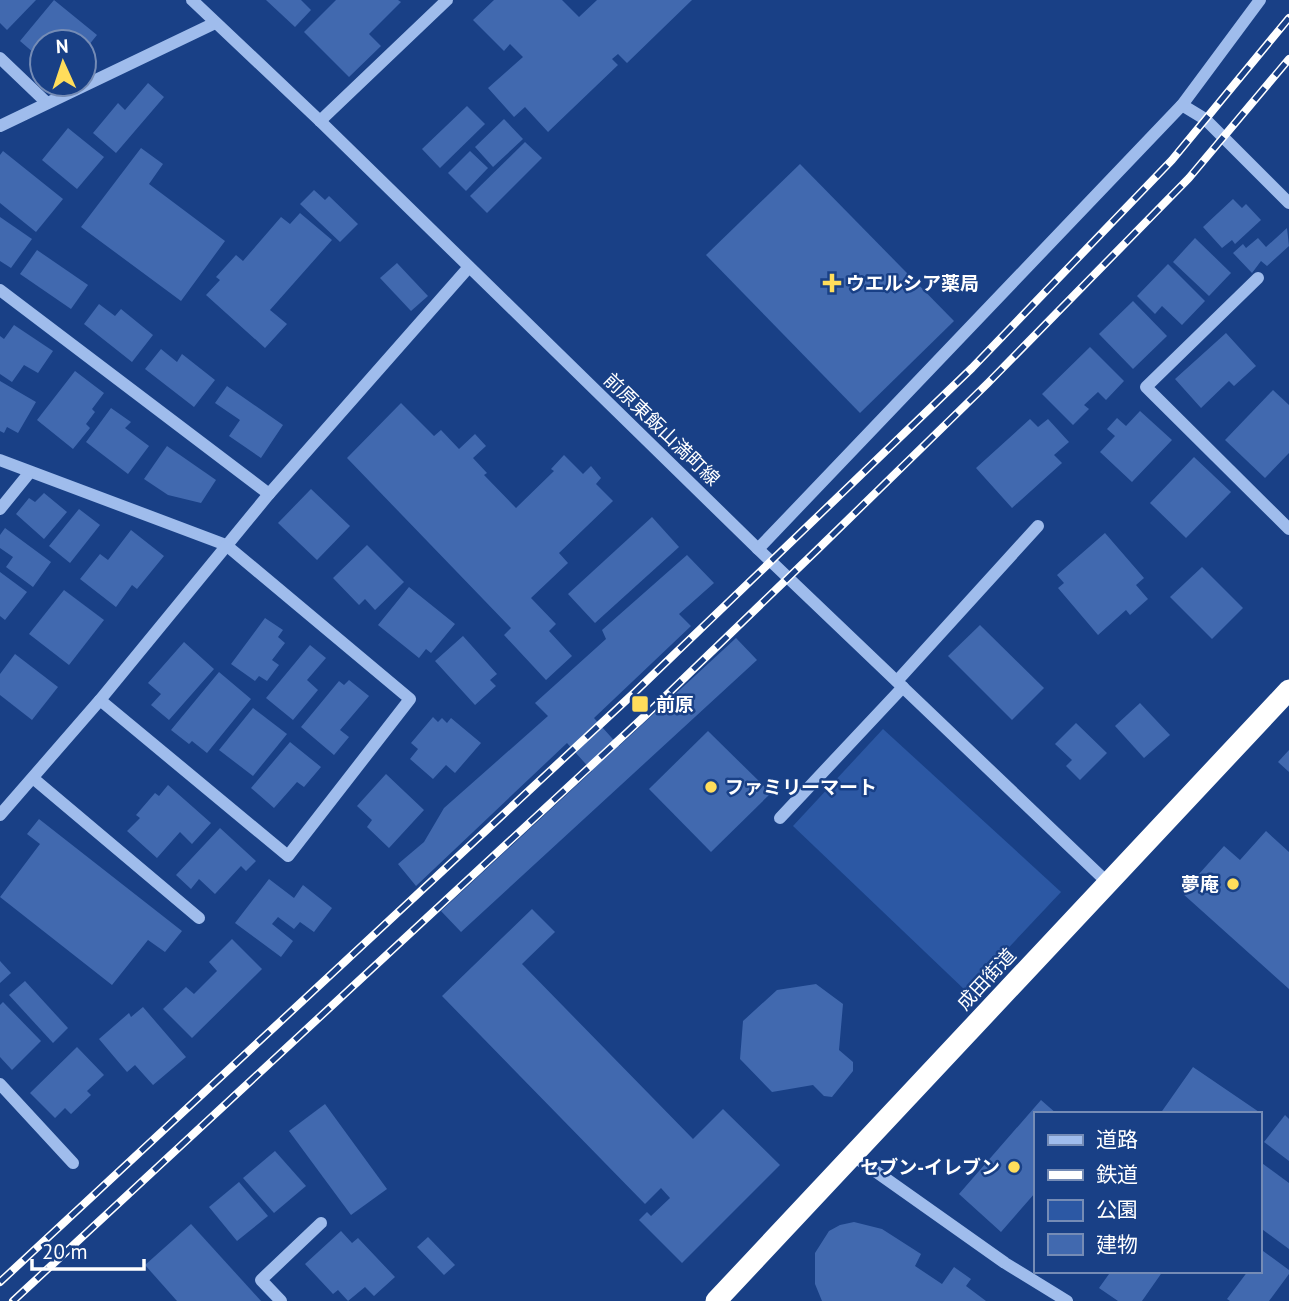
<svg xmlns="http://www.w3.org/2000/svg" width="1289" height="1301" font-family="'PT Sans','Noto Sans JP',sans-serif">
<rect width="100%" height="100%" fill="#194086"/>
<polygon fill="#2c58a4" points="883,729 1061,892 967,992 793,826"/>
<g fill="#4169af">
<polygon points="0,0 36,0 7,30 0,23"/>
<polygon points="54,0 97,35 84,51 84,42 42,42 42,60 20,41"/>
<polygon points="266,0 301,0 311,10 295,27"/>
<polygon points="336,0 398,0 401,2 369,34 381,46 349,77 304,32"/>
<polygon points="494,0 562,0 579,17 597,0 692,0 627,63 618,54 612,59 618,65 548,132 525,107 514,117 488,88 523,57 510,44 504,51 473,20"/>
<polygon points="148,83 164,97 116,153 93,133 118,103 125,110"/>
<polygon points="467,106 485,124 440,168 422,149"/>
<polygon points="504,119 523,139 493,167 475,147"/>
<polygon points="68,128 104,157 77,189 42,160"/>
<polygon points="525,142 542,158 487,213 470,196"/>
<polygon points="141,148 163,164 149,184 225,241 181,301 81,227"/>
<polygon points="3,151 63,199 36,232 0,203 0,155"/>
<polygon points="470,151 488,168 466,191 448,173"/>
<polygon points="800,164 954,321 860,413 706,255"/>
<polygon points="314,190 325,200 329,196 358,224 340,242 300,204"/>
<polygon points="1233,199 1242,208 1246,204 1261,220 1235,244 1232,240 1222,248 1203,227"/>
<polygon points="300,213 332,240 270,310 287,324 265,348 206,295 220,280 216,277 236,255 243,261 281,217 290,224"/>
<polygon points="0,217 32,239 11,268 0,261"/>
<polygon points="1287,228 1289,246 1267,266 1261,261 1252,273 1233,253 1243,244 1246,248 1258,238 1266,247"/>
<polygon points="1195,238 1231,273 1209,296 1173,262"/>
<polygon points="37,250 88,285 71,309 20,274"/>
<polygon points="397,263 428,296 411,311 380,278"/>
<polygon points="1168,264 1205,301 1182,325 1162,306 1155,314 1137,296"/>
<polygon points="1133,301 1167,336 1133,369 1099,334"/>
<polygon points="99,304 115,316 121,309 153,335 132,362 84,324"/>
<polygon points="14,325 53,351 38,373 24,365 12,382 0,374 0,336 4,339"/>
<polygon points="1226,333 1256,366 1234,386 1229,381 1201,408 1175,379"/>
<polygon points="1090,347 1124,381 1106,400 1098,392 1084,405 1089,409 1073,425 1042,394"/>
<polygon points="161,349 177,362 182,354 215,380 194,407 145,369"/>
<polygon points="75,371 104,393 92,409 95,412 86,424 90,428 73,449 37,420"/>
<polygon points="0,381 36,402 18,433 7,427 4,433 0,431"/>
<polygon points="227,386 283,425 261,458 229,436 240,420 215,403"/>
<polygon points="1273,390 1289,405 1289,453 1265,478 1225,440"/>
<polygon points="401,403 434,436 441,430 459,449 475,434 486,446 473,458 487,473 484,475 516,508 554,471 551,469 564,455 583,474 591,466 601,478 596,484 613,501 559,553 568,563 531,598 556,624 549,631 572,656 546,680 504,635 511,628 347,458"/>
<polygon points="111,408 131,422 125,428 149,446 128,474 86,442"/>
<polygon points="1140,411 1172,440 1132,482 1100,452 1115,436 1107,429 1117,418 1126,426"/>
<polygon points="1030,419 1038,427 1048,419 1069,442 1054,455 1062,463 1012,508 976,468"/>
<polygon points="167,446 216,480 201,503 168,495 144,479"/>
<polygon points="1194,457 1231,492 1186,538 1150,503"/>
<polygon points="311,489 350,526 317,560 278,523"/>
<polygon points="44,493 67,512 44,539 16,514 29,498 35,502"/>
<polygon points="79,509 100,525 70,563 49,546"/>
<polygon points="652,517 679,547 595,623 568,594"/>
<polygon points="5,528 51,562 33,587 6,567 13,557 0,548 0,535"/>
<polygon points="131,530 164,556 137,589 132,585 116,607 80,579 100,554 108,560"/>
<polygon points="1105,533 1144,578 1136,585 1148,599 1130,615 1126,610 1098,635 1058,588 1064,583 1057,575"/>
<polygon points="367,545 404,582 375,610 365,599 359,605 333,578"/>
<polygon points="687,555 714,583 679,614 691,626 594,718 619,746 736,638 757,660 461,932 441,911 592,771 567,743 416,886 398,864 424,842 444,808 548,716 535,703 606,639 602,630"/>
<polygon points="1202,567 1243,608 1212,639 1170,597"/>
<polygon points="0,572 27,592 5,620 0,616"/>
<polygon points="409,587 455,624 431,653 426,649 419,658 378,625"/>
<polygon points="64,590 104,620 69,665 29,634"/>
<polygon points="265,618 283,630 278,637 285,643 272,660 279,665 267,681 259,676 255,681 231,664"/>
<polygon points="980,625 1044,688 1012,720 948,656"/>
<polygon points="463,636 497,674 490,680 496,686 475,705 435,661"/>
<polygon points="184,642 214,669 169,720 151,705 161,694 148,683"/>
<polygon points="310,645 326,658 307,680 318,690 293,720 266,698"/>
<polygon points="15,654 58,687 32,720 0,695 0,674"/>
<polygon points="219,672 251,699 207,753 192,741 189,744 171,730"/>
<polygon points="349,680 369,696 340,730 349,737 334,755 301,727 339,681 344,685"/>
<polygon points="1140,703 1170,735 1144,758 1115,726"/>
<polygon points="253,708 287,734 253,776 219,750"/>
<polygon points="433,717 438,722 442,718 447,723 451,718 481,743 455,773 446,765 433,779 410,759 418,749 411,743"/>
<polygon points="1076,723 1107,753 1080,780 1066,766 1072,760 1055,744"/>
<polygon points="708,731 771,793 711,852 649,789"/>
<polygon points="290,742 321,767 304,787 297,782 274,808 251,788"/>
<polygon points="1289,750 1289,772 1278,762"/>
<polygon points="386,774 424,810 389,848 367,827 372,820 357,806"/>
<polygon points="168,785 211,823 192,844 180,832 157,858 127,831 140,818 136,815 155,793 159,796"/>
<polygon points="39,819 182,931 165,952 148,940 112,985 0,897 40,844 27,834"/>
<polygon points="220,828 256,861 246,871 241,866 215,894 199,879 191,889 176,875"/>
<polygon points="1266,831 1289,852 1289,989 1182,893 1224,846 1240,860"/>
<polygon points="269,879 294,898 303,885 332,908 314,932 300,922 294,929 278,917 272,924 293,941 281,957 235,923"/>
<polygon points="532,909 555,932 522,964 693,1139 723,1109 780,1165 682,1263 639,1220 647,1212 651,1216 670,1198 661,1188 645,1204 442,996"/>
<polygon points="232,939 262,969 192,1038 163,1009 186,987 194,994 217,971 209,962"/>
<polygon points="0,961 11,973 0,983"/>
<polygon points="25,981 68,1028 53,1043 9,995"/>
<polygon points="816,984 843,1004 839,1050 853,1062 853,1071 832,1097 824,1096 813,1085 772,1092 740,1059 743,1021 777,990"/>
<polygon points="3,1002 41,1041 12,1070 0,1057 0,1005"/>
<polygon points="143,1007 186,1057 153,1085 135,1065 127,1072 99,1039 129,1013 131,1017"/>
<polygon points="77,1047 104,1075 87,1091 91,1095 71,1114 65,1108 55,1118 30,1093"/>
<polygon points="1193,1067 1262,1114 1259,1119 1259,1114 1160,1114"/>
<polygon points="1041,1100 1057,1114 1035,1114 1035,1193 1001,1232 959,1194"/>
<polygon points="325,1104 387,1189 351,1215 289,1131"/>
<polygon points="1285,1115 1289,1119 1289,1161 1264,1142"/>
<polygon points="275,1151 306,1186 274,1213 243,1178"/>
<polygon points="1259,1161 1289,1183 1289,1249 1259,1227"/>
<polygon points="239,1182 268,1216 237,1241 209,1207"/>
<polygon points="854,1222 882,1229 921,1254 915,1266 942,1284 954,1267 971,1279 966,1286 986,1301 822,1301 815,1284 815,1253 829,1231 840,1225"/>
<polygon points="191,1224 261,1301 177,1301 145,1265"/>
<polygon points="341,1231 352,1243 358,1238 395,1277 374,1296 365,1287 348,1301 338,1290 333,1294 305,1264"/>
<polygon points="428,1237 455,1265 444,1275 417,1247"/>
<polygon points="1263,1251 1289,1270 1289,1274 1269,1301 1230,1301 1227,1299 1248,1271 1259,1271 1259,1256"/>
<polygon points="1104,1271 1163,1271 1142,1301 1118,1301 1099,1288 1109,1274"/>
</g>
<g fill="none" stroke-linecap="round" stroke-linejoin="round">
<g stroke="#9fbcec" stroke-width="12">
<polyline points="192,0 320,121 758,549 1108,883"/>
<polyline points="0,58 47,103"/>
<polyline points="1182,105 1205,119 1289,203"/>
<polyline points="320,121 447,0"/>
<polyline points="0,126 215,23"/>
<polyline points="1258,278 1146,387 1289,529"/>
<polyline points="0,290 269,494"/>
<polyline points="0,460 226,545 410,699 288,856 100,700"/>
<polyline points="0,509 30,472"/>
<polyline points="758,549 1182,105 1260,0"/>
<polyline points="897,681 1038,526"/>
<polyline points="34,779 199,918"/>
<polyline points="0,815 100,700 269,494 469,267"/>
<polyline points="780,818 903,687"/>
<polyline points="0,1084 73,1163"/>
<polyline points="851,1154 1005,1263 1067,1301"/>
<polyline points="281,1301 261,1280 321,1223"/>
</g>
<polyline stroke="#fff" stroke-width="21" points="716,1301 1289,690"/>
<defs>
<g id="rail">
<polyline points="0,1282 634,693 972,368 1172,160 1289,18"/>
<polyline points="13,1301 648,713 817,550 988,383 1189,178 1289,59"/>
</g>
</defs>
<use href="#rail" stroke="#fff" stroke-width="8"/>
<use href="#rail" stroke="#194086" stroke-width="5" stroke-dasharray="16" stroke-linecap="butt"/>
</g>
<g fill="#ffdd5b" stroke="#194086" stroke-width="2.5">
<path d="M828.5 272.5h7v7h7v7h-7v7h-7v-7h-7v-7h7z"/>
<rect x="631" y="695" width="18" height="18" rx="3.5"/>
<circle cx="711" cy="787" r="7"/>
<circle cx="1233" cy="884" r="7"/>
<circle cx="1014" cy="1167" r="7"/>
</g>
<g text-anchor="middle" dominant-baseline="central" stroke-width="5" stroke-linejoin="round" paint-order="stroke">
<g font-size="19" font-weight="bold" fill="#fff" stroke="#194086" text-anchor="start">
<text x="846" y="283">ウエルシア薬局</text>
<text x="656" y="704">前原</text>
<text x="725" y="787">ファミリーマート</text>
<text x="1219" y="884" text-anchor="end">夢庵</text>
<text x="1000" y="1167" text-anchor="end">セブン-イレブン</text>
</g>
<g font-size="19" fill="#fff" stroke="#194086">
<text transform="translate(662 429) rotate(44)">前原東飯山満町線</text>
<text transform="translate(986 979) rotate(-47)">成田街道</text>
</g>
</g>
<rect x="1034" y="1112" width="228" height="161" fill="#194086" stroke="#758cb6" stroke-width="2"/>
<rect x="1048" y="1135" width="35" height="10" fill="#9fbcec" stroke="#758cb6" stroke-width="2"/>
<text x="1096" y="1147" font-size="21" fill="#ffffff">道路</text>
<rect x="1048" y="1170" width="35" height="10" fill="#ffffff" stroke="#758cb6" stroke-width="2"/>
<text x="1096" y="1182" font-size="21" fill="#ffffff">鉄道</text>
<rect x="1048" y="1200" width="35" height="21" fill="#2c58a4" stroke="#758cb6" stroke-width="2"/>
<text x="1096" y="1217" font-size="21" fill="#ffffff">公園</text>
<rect x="1048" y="1234" width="35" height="21" fill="#4169af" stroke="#758cb6" stroke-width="2"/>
<text x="1096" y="1252" font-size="21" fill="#ffffff">建物</text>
<g transform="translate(63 63) rotate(357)"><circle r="33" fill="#194086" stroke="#758cb6" stroke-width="2"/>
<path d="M0-5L12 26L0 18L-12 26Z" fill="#ffdd5b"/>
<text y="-10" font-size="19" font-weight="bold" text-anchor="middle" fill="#ffffff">N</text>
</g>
<path d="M32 1259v10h112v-10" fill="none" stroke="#ffffff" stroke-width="3.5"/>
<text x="42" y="1259" font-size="21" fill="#ffffff" stroke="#194086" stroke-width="5" paint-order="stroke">20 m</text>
</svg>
